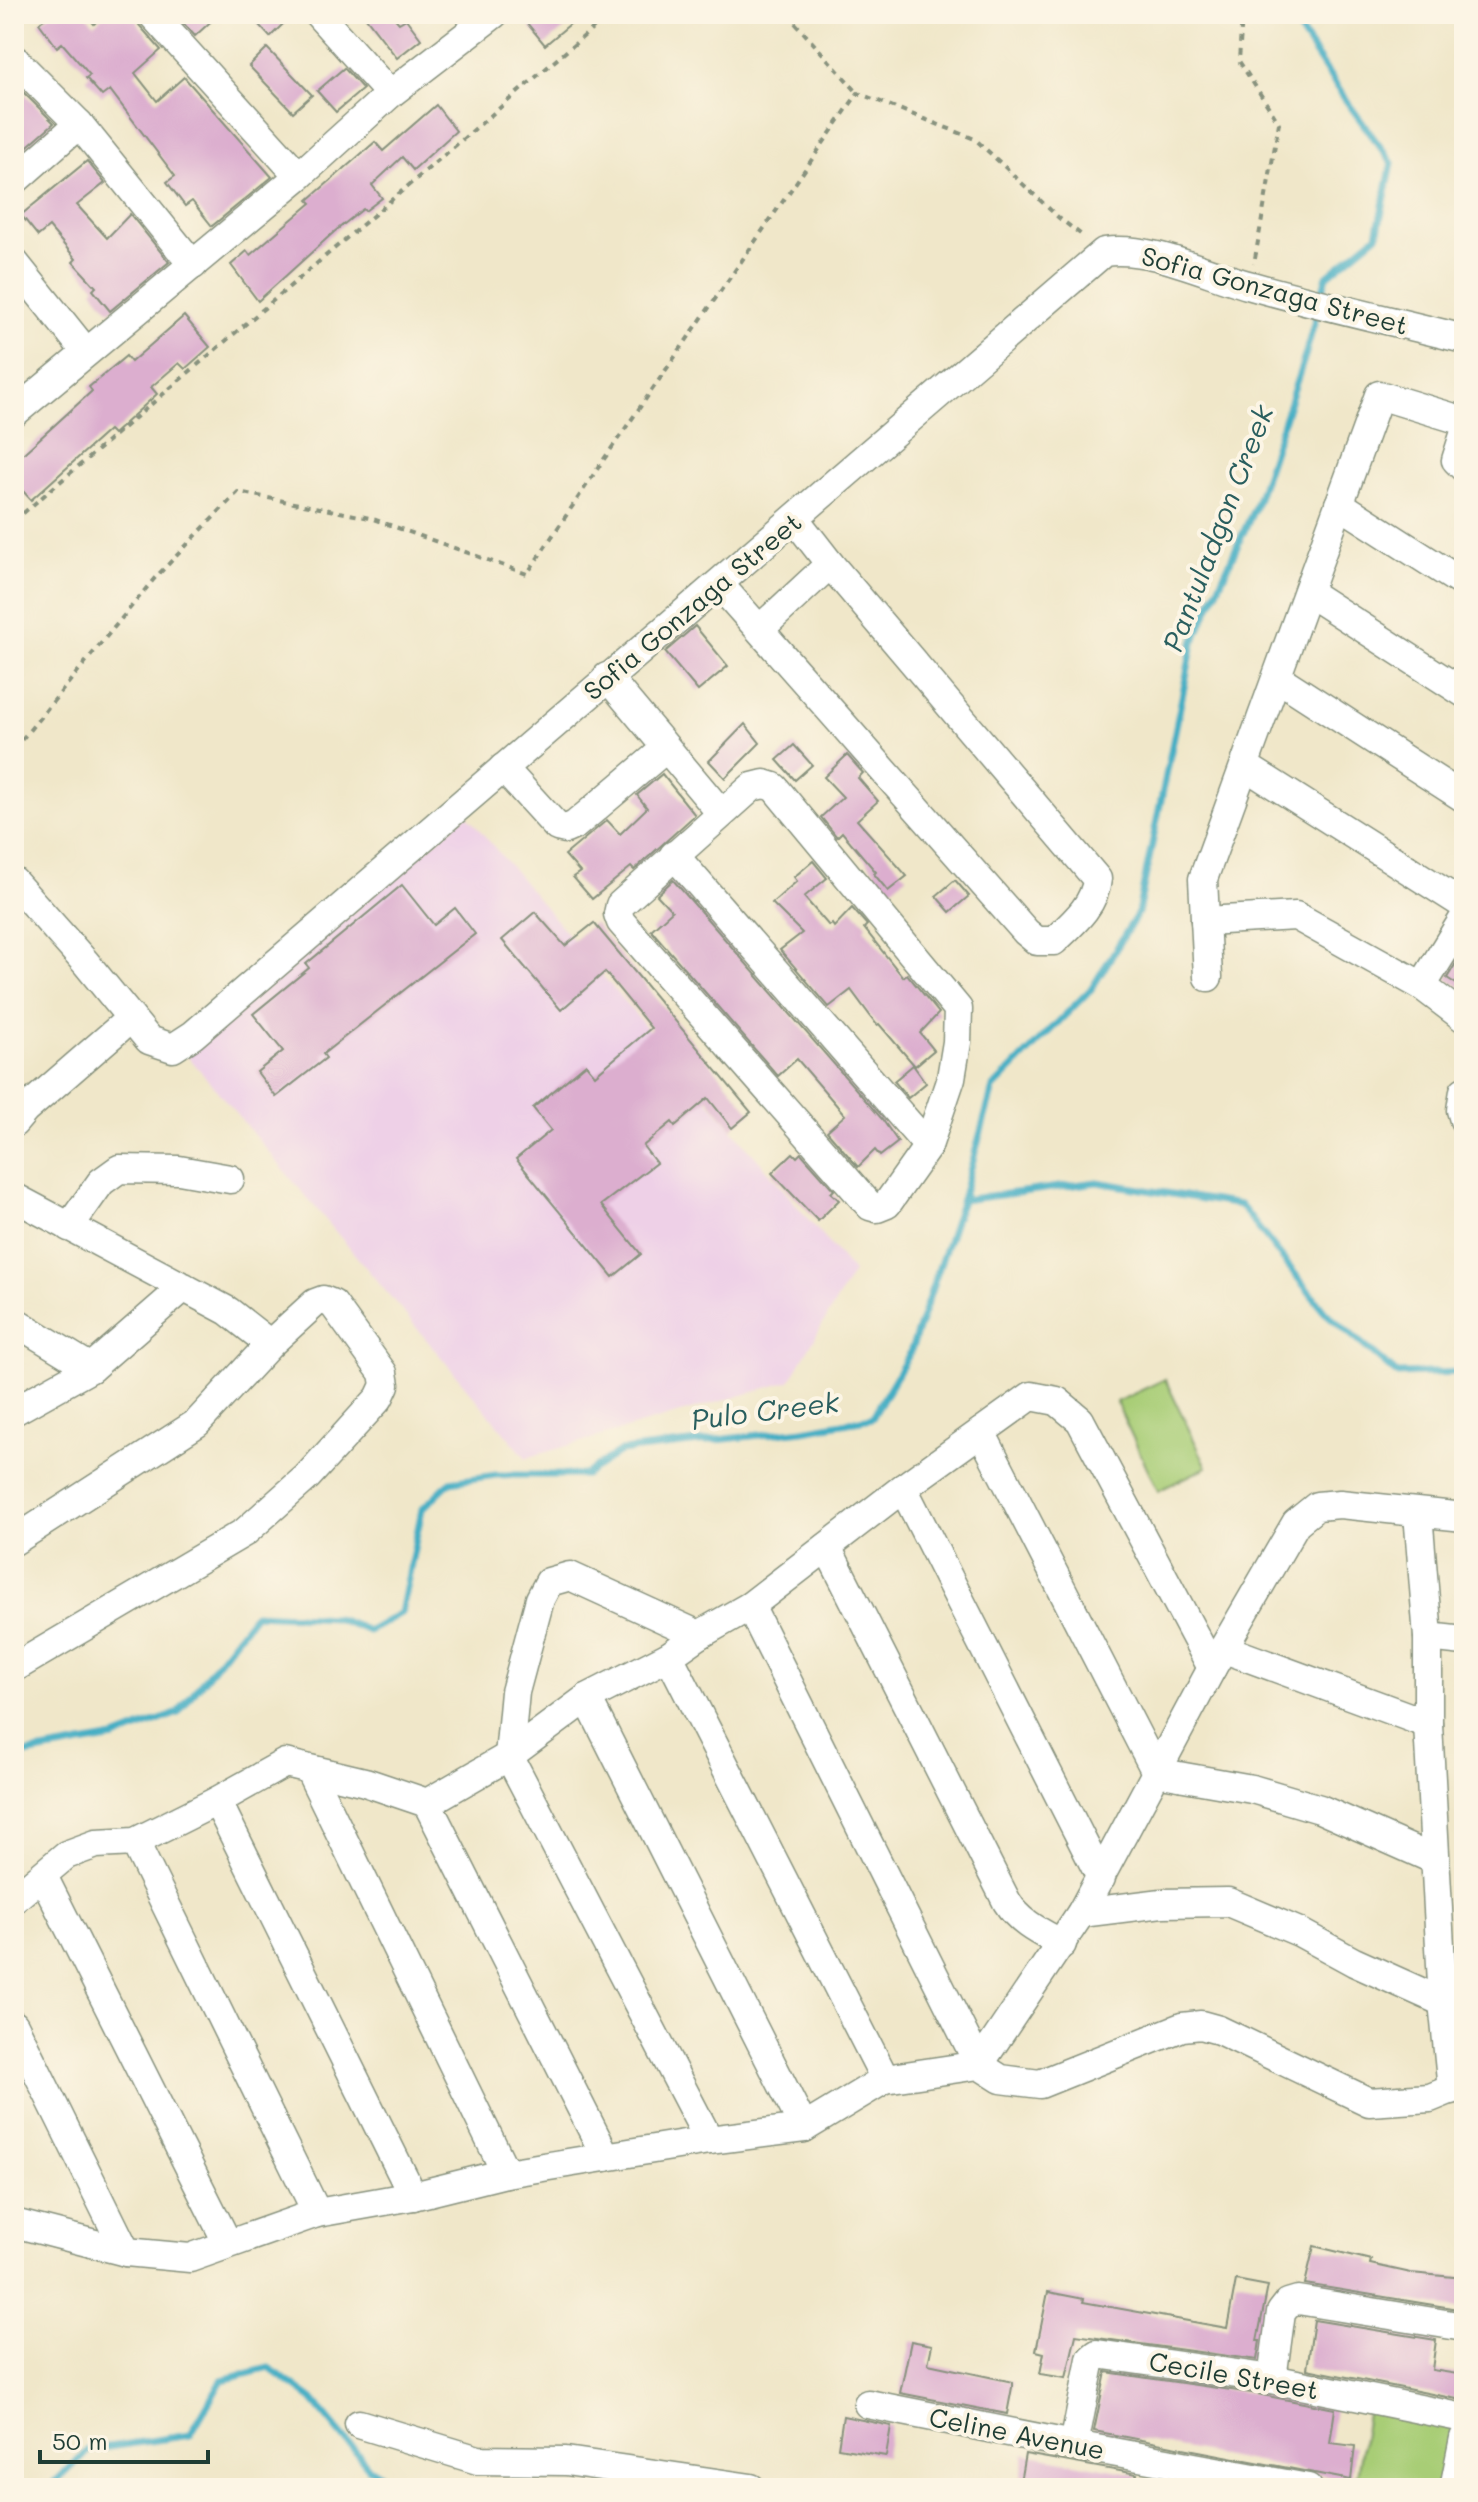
<svg xmlns="http://www.w3.org/2000/svg" width="1478" height="2502" font-family="Mali,sans-serif">
<rect width="100%" height="100%" fill="#fcf5e5"/>
<filter id="ink" filterUnits="userSpaceOnUse"><feTurbulence type="fractalNoise" baseFrequency=".0125" numOctaves="2"/><feDisplacementMap in="SourceGraphic" scale="16" xChannelSelector="R" yChannelSelector="G"/><feConvolveMatrix kernelMatrix="1 2 1 2 8 2 1 2 1" color-interpolation-filters="sRGB"/></filter>
<filter id="wash" filterUnits="userSpaceOnUse"><feTurbulence type="fractalNoise" baseFrequency=".006" numOctaves="4" result="noise"/><feDisplacementMap in="SourceGraphic" scale="32" xChannelSelector="R" yChannelSelector="G"/><feGaussianBlur stdDeviation="1.8" result="paint"/><feColorMatrix in="noise" values="0 0 0 0 0 0 0 0 0 0 0 0 0 0 0 0 0 1.4 0 .05"/><feComposite in="paint" operator="in"/></filter>
<g filter="url(#wash)">
<rect width="100%" height="100%" fill="#f0e7c9"/>
<polygon fill="#eed0e7" points="467,815 853,1272 790,1381 526,1458 187,1055"/>
<g fill="#a8cd76" stroke="#648555" stroke-width="2">
<polygon points="1165,1379 1207,1467 1158,1491 1116,1402"/>
<polygon points="1368,2407 1458,2425 1446,2488 1355,2488"/>
</g>
<g fill="none" stroke-linecap="round" stroke-linejoin="round">
<g stroke="#45aec4" stroke-width="7">
<polyline points="1299,14 1297,26 1345,99 1392,163 1377,235 1327,276 1321,297"/>
<polyline points="962,1200 1097,1182 1240,1205 1326,1313 1397,1374 1464,1372"/>
<polyline points="14,1759 25,1754 115,1738 178,1713 255,1614 335,1618 369,1631 401,1613 422,1509 450,1482 496,1475 585,1475 621,1451 803,1430 872,1418 910,1353 962,1200 993,1088 1092,988 1138,913 1193,643 1255,507 1305,356 1318,309"/>
<polyline points="49,2488 88,2450 190,2435 222,2380 269,2368 312,2399 369,2468 401,2488"/>
</g>
</g>
<g id="blocks">
<g fill="#dcaecf">
<polygon points="50,14 86,14 94,24 105,14 135,14 139,25 161,50 135,73 157,101 184,77 272,177 212,226 192,201 185,206 167,182 175,176 110,90 102,96 86,78 90,75 62,43 57,47 39,23"/>
<polygon points="175,14 219,14 195,36"/>
<polygon points="249,14 293,14 270,37"/>
<polygon points="363,14 391,14 399,23 406,19 421,39 397,58"/>
<polygon points="536,14 582,14 545,45 526,22"/>
<polygon points="267,48 312,95 293,112 249,66"/>
<polygon points="344,68 363,89 336,112 317,91"/>
<polygon points="14,83 54,123 14,158"/>
<polygon points="436,105 456,131 413,170 402,157 372,185 382,198 365,211 363,209 334,232 258,301 231,265 247,251 250,255 311,203 308,200 375,142 383,151"/>
<polygon points="87,161 105,183 77,205 107,238 130,214 169,262 110,311 93,290 96,287 73,262 76,259 49,227 38,236 21,215"/>
<polygon points="184,316 210,347 185,369 179,363 151,387 157,394 113,434 109,430 31,500 14,481 14,462 92,391 89,387 126,356 131,362"/>
<polygon points="695,626 728,666 698,691 665,652"/>
<polygon points="745,724 760,743 725,778 709,761"/>
<polygon points="794,745 812,765 795,780 777,760"/>
<polygon points="847,755 863,773 858,778 878,801 857,820 907,876 888,891 874,874 876,872 842,832 837,837 821,817 843,797 824,777"/>
<polygon points="662,774 695,815 634,870 631,867 592,899 573,877 580,872 565,855 607,820 620,834 647,808 637,795"/>
<polygon points="813,861 827,878 804,897 829,926 832,924 834,927 852,908 867,925 864,928 903,977 907,974 939,1013 920,1033 934,1050 915,1066 879,1024 877,1025 851,990 829,1007 780,950 802,933 772,903 797,881 794,877"/>
<polygon points="673,880 882,1119 898,1142 880,1156 875,1150 858,1167 827,1131 845,1115 797,1059 778,1076 651,930 672,911 657,895"/>
<polygon points="955,880 969,896 950,912 936,896"/>
<polygon points="402,885 434,925 455,908 475,934 323,1054 326,1058 276,1097 257,1072 283,1051 253,1014 309,968 306,964"/>
<polygon points="535,912 565,946 594,923 751,1112 732,1128 708,1098 675,1126 672,1122 643,1146 656,1163 601,1205 641,1254 613,1277 516,1159 551,1130 533,1108 586,1064 595,1075 651,1028 605,972 561,1010 502,940"/>
<polygon points="1464,950 1464,989 1447,978"/>
<polygon points="913,1065 926,1083 908,1098 894,1081"/>
<polygon points="793,1153 797,1157 801,1153 834,1190 831,1193 839,1200 818,1221 772,1173"/>
<polygon points="1314,2246 1371,2260 1370,2264 1411,2273 1464,2278 1464,2310 1305,2284"/>
<polygon points="1236,2280 1268,2286 1257,2341 1260,2341 1257,2360 1076,2335 1066,2378 1040,2374 1044,2353 1036,2351 1048,2292 1084,2299 1083,2302 1227,2328"/>
<polygon points="1314,2320 1436,2340 1432,2370 1464,2375 1462,2400 1307,2369"/>
<polygon points="911,2341 932,2345 928,2364 1013,2382 1007,2414 900,2393"/>
<polygon points="1106,2372 1252,2393 1335,2409 1330,2443 1355,2446 1351,2480 1094,2431"/>
<polygon points="843,2416 891,2426 886,2456 838,2448"/>
<polygon points="1025,2454 1137,2474 1135,2488 1019,2488"/>
</g>
</g>
</g>
<g filter="url(#ink)">
<use href="#blocks" fill-opacity="0" stroke="#88927e" stroke-width="2"/>
<g fill="none" stroke-linecap="round" stroke-linejoin="round">
<defs>
<g id="minor">
<polyline points="152,14 299,176"/>
<polyline points="318,14 390,94"/>
<polyline points="14,59 79,124 193,265"/>
<polyline points="14,181 79,124"/>
<polyline points="14,262 86,352"/>
<polyline points="14,413 299,176 390,94 494,14"/>
<polyline points="1464,435 1456,460 1464,468"/>
<polyline points="1339,504 1464,584"/>
<polyline points="795,519 830,564"/>
<path d="M719 584 1026 932 1037 941H1054C1073 923 1095 905 1097 879L830 564 760 629"/>
<polyline points="1309,593 1464,693"/>
<polyline points="607,677 721,813"/>
<polyline points="1278,678 1464,798"/>
<polyline points="1245,766 1464,905"/>
<polyline points="503,768 557,827 566,829 575,825 665,749"/>
<polygon points="764,784 774,787 958,1009 957,1042 951,1078 928,1146 887,1204 877,1208 870,1206 621,922 618,914 620,905 752,787"/>
<polyline points="674,855 928,1146"/>
<path d="M14 882 86 963 149 1040 173 1048 193 1035 1104 252C1148 245 1205 273 1248 285 1319 305 1392 321 1464 339"/>
<polyline points="1205,921 1296,916 1422,986 1464,1018"/>
<polyline points="1208,977 1203,879 1379,395 1464,421"/>
<polyline points="1422,986 1464,918"/>
<polyline points="1464,1091 1461,1110 1464,1120"/>
<polyline points="14,1123 25,1110 131,1018"/>
<polyline points="14,1197 228,1311 270,1344 315,1303 323,1300 333,1304 383,1373 385,1385 379,1398 307,1477 245,1532 14,1668"/>
<polyline points="69,1227 101,1182 119,1169 179,1170 230,1179"/>
<polyline points="14,1321 91,1368 14,1411"/>
<polyline points="91,1368 184,1287"/>
<polyline points="981,1432 1156,1772 1252,1789 1320,1809 1435,1860"/>
<polyline points="903,1488 1101,1878"/>
<polyline points="1418,1513 1428,1637 1428,1724 1443,2002 1452,2090"/>
<polyline points="14,1541 197,1423 270,1344"/>
<path d="M827 1547 1007 1902C1020 1923 1040 1932 1062 1944"/>
<polyline points="750,1606 979,2065 1001,2079 1040,2084 1182,2027 1201,2025 1219,2030 1369,2102 1430,2098 1464,2084"/>
<polyline points="699,1635 570,1576 549,1582 540,1599 515,1692 509,1756 709,2140"/>
<polyline points="1428,1637 1464,1641"/>
<polyline points="1225,1649 1428,1724"/>
<polyline points="669,1656 885,2079"/>
<polyline points="587,1698 804,2128"/>
<polyline points="310,1771 506,2173"/>
<polyline points="217,1801 413,2196"/>
<polyline points="427,1803 606,2157"/>
<polyline points="135,1842 317,2213"/>
<polyline points="43,1876 228,2244"/>
<polyline points="14,1899 66,1855 96,1844 135,1842 217,1801 285,1763 365,1782 427,1803 509,1756 587,1698 669,1656 699,1635 750,1606 903,1488 1031,1396 1057,1401 1080,1420 1212,1668"/>
<polyline points="1081,1913 1162,1903 1228,1902 1299,1932 1354,1962 1443,2002"/>
<polyline points="14,2025 126,2252"/>
<polyline points="14,2223 126,2252 190,2258 317,2213 413,2196 506,2173 709,2140 804,2128 885,2079 979,2065 1081,1913 1212,1668 1296,1523 1317,1506 1340,1504 1464,1517"/>
<polyline points="1272,2379 1281,2312 1288,2303 1298,2300 1464,2327"/>
<polyline points="868,2404 1074,2445 1308,2488"/>
<polyline points="359,2424 478,2460 566,2461 751,2488"/>
<polyline points="1074,2445 1091,2359 1097,2354 1272,2379 1464,2418"/>
<polyline points="1454,2488 1464,2438"/>
</g>
</defs>
<use href="#minor" stroke="#88927e" stroke-width="31"/>
<g stroke="#88927e" stroke-width="4" stroke-dasharray="6 6" stroke-linecap="butt">
<polyline points="787,14 858,93"/>
<polyline points="1242,14 1239,61 1279,123 1254,264"/>
<polyline points="14,521 610,14"/>
<polyline points="14,749 154,579 238,492 370,518 527,574 602,462 858,93 975,139 1059,218 1083,236"/>
</g>
<use href="#minor" stroke="#fff" stroke-width="28"/>
</g>
</g>
<g text-anchor="middle" dominant-baseline="central" stroke-width="8" stroke-linejoin="round" paint-order="stroke">
<g font-size="26" fill="#1f3d34" stroke="#fcf5e5">
<text transform="translate(1275 290) rotate(15)">Sofia Gonzaga Street</text>
<text transform="translate(692 606) rotate(-40)">Sofia Gonzaga Street</text>
<text transform="translate(1234 2375) rotate(10)">Cecile Street</text>
<text transform="translate(1017 2433) rotate(11)">Celine Avenue</text>
</g>
<g font-size="28" font-style="italic" fill="#2a5f5f" stroke="#fcf5e5">
<text transform="translate(1217 528) rotate(-69)">Pantuladgon Creek</text>
<text transform="translate(765 1410) rotate(-7)">Pulo Creek</text>
</g>
</g>
<rect width="1478" height="2502" fill="none" stroke="#fcf5e5" stroke-width="48"/>
<path d="M40 2450v12h168v-12" fill="none" stroke="#1f3d34" stroke-width="4"/>
<text x="52" y="2450" font-size="24" fill="#1f3d34" stroke="#fcf5e5" stroke-width="6" paint-order="stroke">50 m</text>
</svg>
